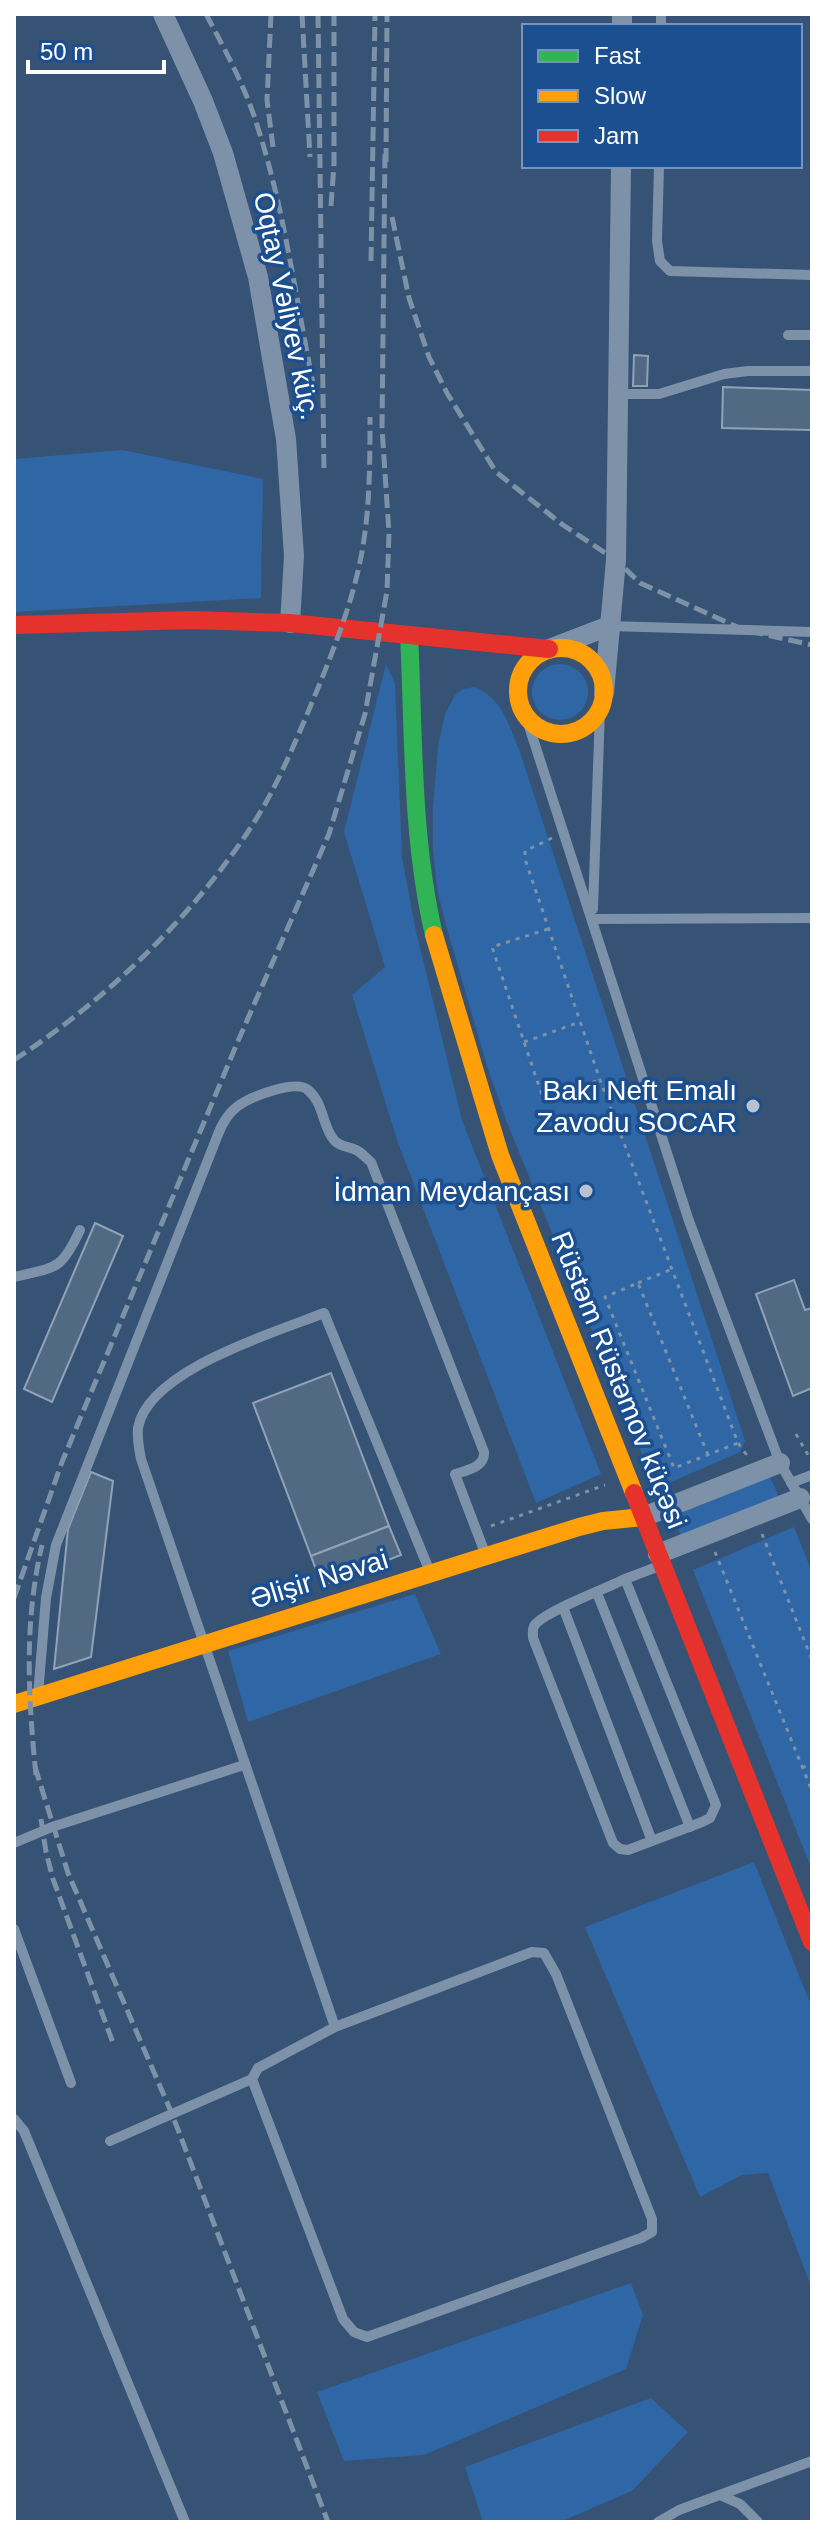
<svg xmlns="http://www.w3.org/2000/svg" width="826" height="2536" font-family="Helvetica,sans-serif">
<rect width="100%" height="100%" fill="#365274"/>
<g fill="#2f66a5">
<polygon points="122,450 263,479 261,598 14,612 14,459"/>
<polygon points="386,664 395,683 402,857 415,927 462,1120 601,1474 536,1503 398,1143 352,995 385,967 344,832"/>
<circle cx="560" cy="692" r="28"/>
<path d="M474 687C502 697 510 727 520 752L745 1441 740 1452 662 1486 653 1481 506 1120 487 1066 446 925 437 890 433 850V806L438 746 445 714 455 695 463 689Z"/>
<polygon points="770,1477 780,1499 682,1538 672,1516"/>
<polygon points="794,1527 812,1572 812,1870 693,1570"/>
<polygon points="415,1594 441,1654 248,1722 228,1651"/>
<polygon points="754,1862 812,2008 812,2289 768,2173 742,2175 700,2197 585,1927"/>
<polygon points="631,2283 643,2315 626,2369 424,2455 344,2461 317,2392"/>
<polygon points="651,2398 688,2432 632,2491 560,2522 483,2522 465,2467"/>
</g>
<g fill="#526984" stroke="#92a2b6" stroke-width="2">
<polygon points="634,355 648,356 647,386 633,386"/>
<polygon points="723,387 812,390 812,430 722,428"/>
<polygon points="95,1223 123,1236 52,1402 24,1389"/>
<polygon points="794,1280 805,1310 812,1308 812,1388 793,1396 756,1294"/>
<polygon points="331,1373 389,1526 311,1556 253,1403"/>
<polygon points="91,1472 113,1481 91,1657 54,1669 68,1529"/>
<polygon points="389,1526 401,1555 322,1586 311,1556"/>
</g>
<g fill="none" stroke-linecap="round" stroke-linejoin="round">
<g stroke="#7d92a8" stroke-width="3" stroke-dasharray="4 6" stroke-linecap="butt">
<polyline points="552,838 525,851 525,859 600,1080 738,1443 746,1454 744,1455"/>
<polyline points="548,929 492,947 543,1098 600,1080"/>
<polyline points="524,1042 580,1022"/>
<polyline points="638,1283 672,1269"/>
<polyline points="796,1434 812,1462"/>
<polyline points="708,1455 638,1283 605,1297 674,1468 738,1443"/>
<polyline points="491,1526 605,1485"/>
<polyline points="762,1534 812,1660"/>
<polyline points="715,1552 812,1791"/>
<polyline points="802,1768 812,1763"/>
</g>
<g stroke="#7d92a8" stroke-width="10">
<polyline points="661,26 661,14"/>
<polyline points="659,166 657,241 660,261 670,271 812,275"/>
<polyline points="788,335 812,335"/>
<polyline points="618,394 659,394 724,374 748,371 812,371"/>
<polyline points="609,626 812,632"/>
<polyline points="527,720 689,1221 780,1463 812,1519"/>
<polyline points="593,909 600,710"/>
<polyline points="593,919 812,918"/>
<path d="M14 1277C56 1267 61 1271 80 1230"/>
<polyline points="791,1483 812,1475"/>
<path d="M625 1579C608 1588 542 1612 534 1626 532 1630 533 1633 533 1638L613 1843 620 1849 628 1850 702 1822 710 1818 716 1805 625 1579 662 1565"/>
<polyline points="597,1593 690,1827"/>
<polyline points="563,1607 652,1841"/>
<path d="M38 1695 46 1598 56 1545 217 1137C221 1126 228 1113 238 1106 250 1097 296 1079 308 1090 324 1103 322 1126 334 1140 341 1148 348 1146 356 1150 361 1152 367 1159 371 1162L484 1452C485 1467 468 1470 455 1474L485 1553"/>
<polyline points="14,1843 52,1827 244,1765"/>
<polyline points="14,1929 71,2083"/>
<path d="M335 2027 258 2068 252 2079 343 2319 354 2332 367 2337 641 2238 652 2232V2219L556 1974 544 1953 532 1952 335 2027 141 1459C139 1449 137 1438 138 1428 148 1370 276 1332 324 1313L430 1572"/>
<polyline points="14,2119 24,2131 185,2522"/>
<polyline points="110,2141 252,2079"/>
<polyline points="720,2495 740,2504 758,2522"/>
<polyline points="658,2522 679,2510 812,2461"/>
</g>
<g stroke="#7d92a8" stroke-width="20">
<polyline points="163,14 203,101 223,153 258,277 286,439 294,556 290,623"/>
<polyline points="622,26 622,14"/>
<polyline points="549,649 609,626"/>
<polyline points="604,693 616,560 621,166"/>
<polyline points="643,1517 780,1463"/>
<polyline points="658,1554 800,1498"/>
</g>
<path stroke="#30b455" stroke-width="18" d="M409 635C414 735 411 837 434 935"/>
<g stroke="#ff9f0a" stroke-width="18">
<circle cx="561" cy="691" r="43"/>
<polyline points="434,935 500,1155 634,1493"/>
<polyline points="14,1704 579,1527 603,1521 643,1517"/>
</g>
<g stroke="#e5322d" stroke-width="18">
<polyline points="14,625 192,620 290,623 549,649"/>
<polyline points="634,1493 812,1942"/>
</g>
<g stroke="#7e92a7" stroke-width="5" stroke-dasharray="14 6" stroke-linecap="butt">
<path d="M206 14C225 50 245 86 257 125 285 211 296 301 314 388"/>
<polyline points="271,14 267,100 273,147"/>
<polyline points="302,14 310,157"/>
<polyline points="318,14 324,471"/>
<polyline points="386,162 387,14"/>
<polyline points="331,206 334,164 334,14"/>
<polyline points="392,217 409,298 429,357 447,393 496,472 563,525 616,560 640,583 744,630 812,645"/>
<polyline points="371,261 375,14"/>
<path d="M14 1060C106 1000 193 917 253 824 279 784 300 731 318 688 335 646 351 605 360 562 370 514 370 466 370 417"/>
<polyline points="14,1598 62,1462 238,1041 329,834 365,714 387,591 389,533 382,428 385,151"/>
<polyline points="35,1767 68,1873 172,2114 328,2522"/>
<path d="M36 1775C28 1697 24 1622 42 1545"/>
<polyline points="41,1819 46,1852 53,1879 113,2043"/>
</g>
</g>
<g fill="#b9c2ce" stroke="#1b4f8f" stroke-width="3">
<circle cx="753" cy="1106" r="8"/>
<circle cx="586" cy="1191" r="8"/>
</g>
<g text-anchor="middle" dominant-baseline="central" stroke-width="7" stroke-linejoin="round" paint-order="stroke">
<g font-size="28" fill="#fff" stroke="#1b4f8f">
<text transform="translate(287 306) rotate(78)">Oqtay Vəliyev küç.</text>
<text transform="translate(619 1380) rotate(68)">Rüstəm Rüstəmov küçəsi</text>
<text transform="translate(319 1579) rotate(-17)">Əlişir Nəvai</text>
</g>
<g font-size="28" fill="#fff" stroke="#1b4f8f" text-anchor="end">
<text x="737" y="1090">Bakı Neft Emalı<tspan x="737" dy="32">Zavodu SOCAR</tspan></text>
<text x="570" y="1191">İdman Meydançası</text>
</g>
</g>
<rect width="826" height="2536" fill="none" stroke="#ffffff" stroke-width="32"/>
<rect x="522" y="24" width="280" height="144" fill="#1b4f8f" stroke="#7695bc" stroke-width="2"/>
<rect x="538" y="50" width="40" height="12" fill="#30b455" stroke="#7695bc" stroke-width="2"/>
<text x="594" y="64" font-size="24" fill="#ffffff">Fast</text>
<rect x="538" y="90" width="40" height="12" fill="#ff9f0a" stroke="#7695bc" stroke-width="2"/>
<text x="594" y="104" font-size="24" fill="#ffffff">Slow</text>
<rect x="538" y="130" width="40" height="12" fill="#e5322d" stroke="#7695bc" stroke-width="2"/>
<text x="594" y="144" font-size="24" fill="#ffffff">Jam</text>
<path d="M28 60v12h136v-12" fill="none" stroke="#ffffff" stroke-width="4"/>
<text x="40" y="60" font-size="24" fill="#ffffff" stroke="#1b4f8f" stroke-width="6" paint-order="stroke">50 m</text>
</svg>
